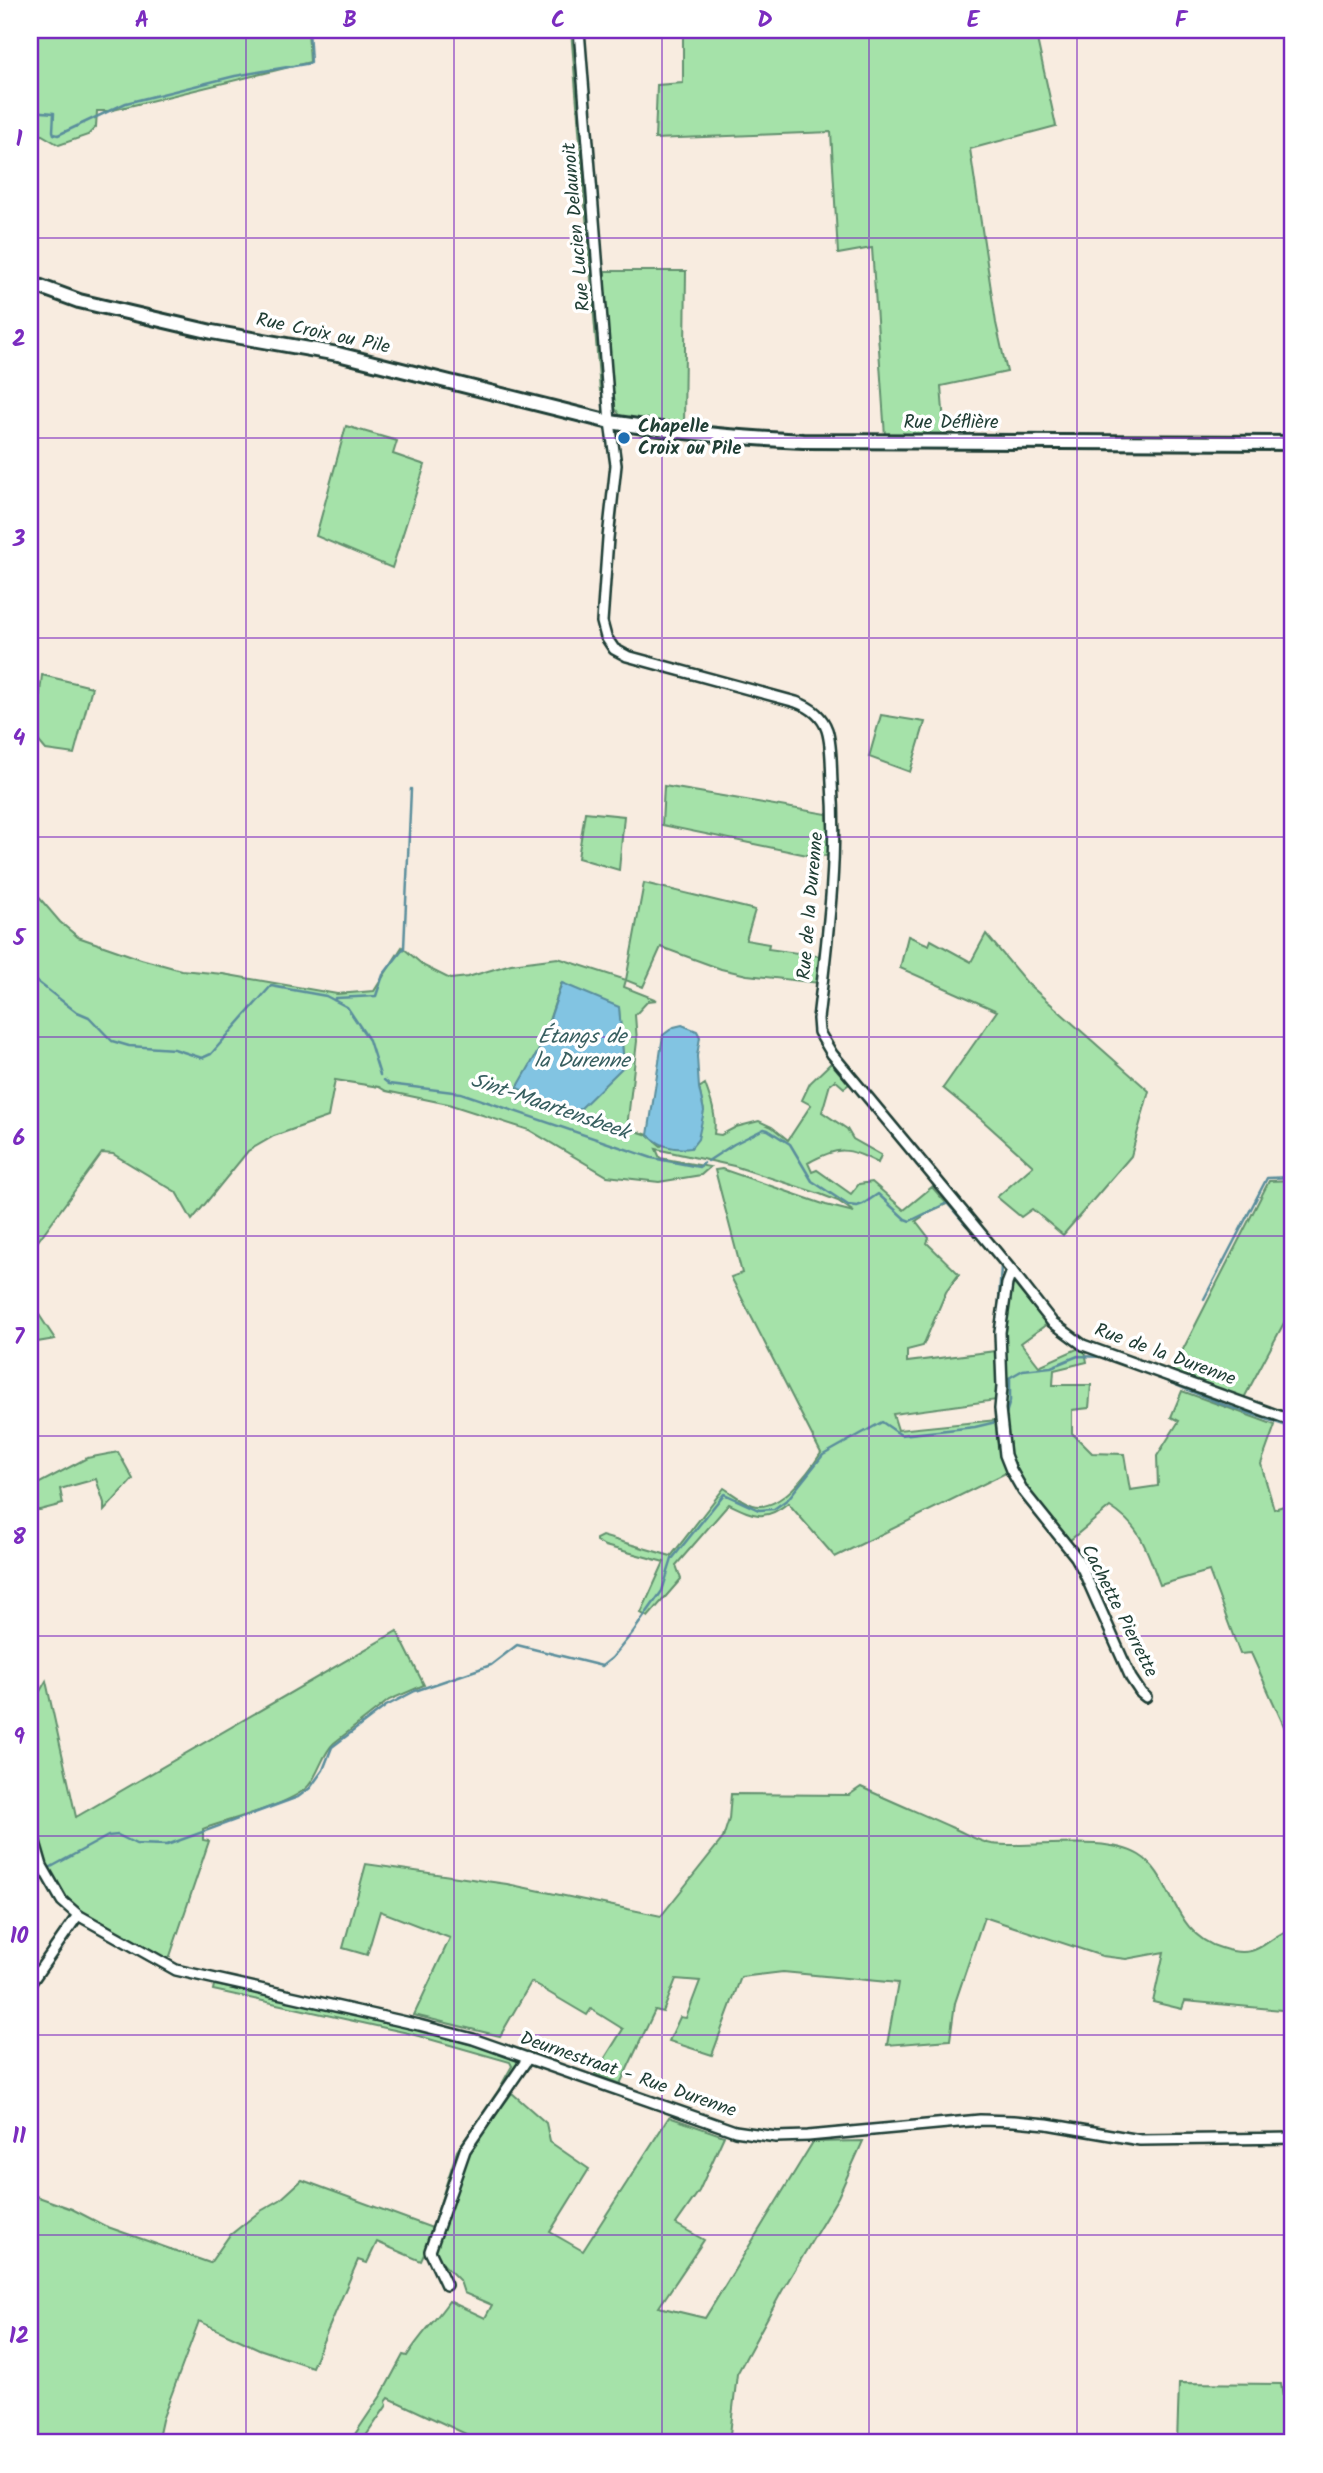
<svg xmlns="http://www.w3.org/2000/svg" width="1323" height="2473" font-family="Kalam,sans-serif">
<rect width="100%" height="100%" fill="#f8ece0"/>
<filter id="ink" filterUnits="userSpaceOnUse"><feTurbulence type="fractalNoise" baseFrequency=".0143" numOctaves="2"/><feDisplacementMap in="SourceGraphic" scale="14" xChannelSelector="R" yChannelSelector="G"/><feConvolveMatrix kernelMatrix="1 2 1 2 8 2 1 2 1" color-interpolation-filters="sRGB"/></filter>
<g filter="url(#ink)">
<g fill="#a5e2a9" stroke="#62906e" stroke-width="2" fill-rule="evenodd">
<polygon points="30,30 308,30 310,62 109,111 97,111 96,127 88,135 59,145 37,132 30,131"/>
<polygon points="571,30 575,30 604,391 600,391"/>
<polygon points="683,30 1035,30 1056,126 970,149 996,323 1007,372 941,386 945,435 885,436 872,248 838,254 831,132 655,139 657,85 683,83"/>
<polygon points="605,271 686,271 684,426 623,420 615,408 615,403 612,403 602,274 605,274"/>
<polygon points="346,426 397,441 393,454 425,465 392,568 316,536"/>
<polygon points="42,675 92,687 74,754 46,750 35,737"/>
<polygon points="881,715 925,722 910,772 869,757"/>
<polygon points="664,786 827,814 829,838 828,803 831,804 829,856 807,855 662,825"/>
<polygon points="585,812 624,816 619,870 578,858"/>
<path d="M644 883 755 910 746 940 769 944 768 949 819 956 822 939H824L819 983 747 975 721 969 661 947 643 987 626 980 624 987 657 1000 648 1001 635 1015 637 1041 627 1128 648 1135 661 1146 704 1111 699 1088 705 1084C711 1100 717 1116 714 1134L721 1135 736 1127 759 1121 772 1127 788 1140 811 1105 802 1100 810 1083 831 1063 849 1084 844 1088 835 1080 830 1084 822 1112 847 1129 853 1139 881 1155 878 1163C847 1147 839 1146 808 1163L812 1172 817 1170 851 1194 859 1184 872 1182 904 1210 932 1187 947 1204 931 1211 916 1221 929 1238 927 1243 959 1274 946 1292 923 1346 907 1350V1362L996 1351 997 1400 893 1414 898 1430 996 1420 997 1439 1006 1473 835 1557 788 1503C765 1522 754 1516 729 1504L676 1565 681 1579 648 1617 641 1613 664 1562 605 1546 596 1541V1539L602 1536 671 1556 724 1488C733 1494 743 1502 753 1505 779 1513 809 1472 821 1453L731 1277 742 1273 715 1170 722 1169 826 1205 854 1212 838 1201 820 1194 734 1166 656 1149 660 1158 710 1167 701 1175 659 1182 607 1176 529 1130 448 1104 386 1091 379 1087 335 1080 328 1117 274 1136 248 1151 192 1220 176 1192 113 1154 102 1153 30 1252V896L37 895 60 922 78 937 141 959 181 970 223 974 337 994 374 991 402 947 424 966 450 979 468 977 511 964 558 958 626 980ZM561 984 619 1008 624 1066 518 1088 540 1048Z"/>
<polygon points="986,934 1027,983 1149,1091 1131,1156 1063,1235 1032,1209 1021,1217 997,1197 1033,1166 982,1120 943,1088 997,1011 900,968 908,936 929,945 931,940 971,962"/>
<polygon points="1293,1180 1293,1306 1244,1398 1172,1371 1269,1181"/>
<path d="M1011 1284 1015 1285 1047 1324 1021 1343 1039 1366 1079 1348 1085 1351 1087 1362 1054 1370 1053 1385H1091L1089 1408 1072 1410V1433L1092 1453 1124 1454 1130 1490 1158 1486 1157 1456 1179 1421 1171 1417 1182 1391 1275 1425 1261 1464 1274 1509 1293 1503V1746L1251 1653 1240 1654 1209 1571 1160 1585C1147 1551 1142 1527 1110 1507L1069 1541 1023 1485 1008 1457 1002 1422 1007 1311Z"/>
<polygon points="30,1301 55,1339 37,1342 35,1334 30,1335"/>
<polygon points="118,1452 133,1479 104,1511 104,1503 96,1479 60,1489 63,1504 40,1510 30,1510 30,1488 87,1458"/>
<path d="M397 1631 424 1685 389 1700 334 1743C323 1753 319 1773 309 1785 294 1804 227 1820 203 1829V1840L209 1841 168 1962 73 1906 52 1878 30 1814V1708L46 1681 76 1817Z"/>
<path d="M861 1787C891 1801 922 1814 953 1828 965 1833 979 1842 992 1844 1033 1849 1103 1834 1139 1855 1174 1876 1171 1933 1221 1948 1261 1961 1263 1939 1293 1928V2011L1185 2001 1182 2009 1153 2002 1164 1952 1126 1959 1102 1956 984 1917 955 2003 950 2040 887 2045 898 1983 783 1972 741 1977 712 2055 669 2041 680 2017 686 2018 700 1981 676 1979 663 2012 655 2010 620 2084 595 2074 623 2029 591 2009 587 2015 531 1982 500 2036 414 2015 450 1938 380 1911 367 1955 343 1948 366 1864 507 1884 661 1916 723 1838 729 1819 731 1794 849 1795Z"/>
<path d="M214 1985C316 2006 418 2025 516 2059L519 2066 473 2132 427 2252H425L421 2261 377 2242 367 2263 358 2260 312 2367 259 2349 199 2321 162 2420 157 2443H30V2194L72 2209 105 2226 210 2263 229 2236 259 2212 280 2200 302 2180 432 2228 457 2151 498 2091 512 2066 510 2062 408 2033 213 1990Z"/>
<path d="M512 2093 546 2123 550 2142 589 2169 550 2232 583 2251 669 2117 724 2136 699 2191 676 2224 704 2240 659 2307 705 2318 813 2142 863 2141 838 2197 782 2291 737 2374 729 2443H485L389 2398 386 2402 387 2405 361 2443H349L382 2394 403 2355 407 2356C419 2336 436 2320 449 2301L485 2318 492 2305 464 2293 460 2281 434 2255 458 2177 470 2150Z"/>
<polygon points="1179,2383 1281,2384 1290,2443 1177,2443"/>
</g>
<g fill="#82c4e2" stroke="#5a8e9c" stroke-width="2">
<polygon points="562,983 619,1007 624,1066 576,1113 517,1088 540,1048"/>
<path d="M682 1025 697 1031 700 1037 697 1056 699 1088 704 1111 698 1139 691 1148C673 1150 662 1147 648 1135L663 1035 674 1027Z"/>
</g>
<g fill="none" stroke-linecap="round" stroke-linejoin="round">
<g stroke="#5a8e9c" stroke-width="2.5">
<polyline points="30,111 54,113 53,131 54,134 58,135 126,103 235,76 311,63 309,30"/>
<polyline points="30,976 75,1011 89,1017 112,1041 129,1046 174,1049 202,1058 211,1054 271,986 326,996 347,1007 369,1040 380,1075"/>
<polyline points="334,1000 336,998 376,996 383,975 404,948 411,789"/>
<polyline points="384,1080 389,1084 461,1093 652,1158 699,1167 704,1163"/>
<polyline points="708,1161 734,1144 764,1129 768,1130 790,1144 812,1181 848,1205 857,1206 863,1204 878,1194 905,1219 910,1221 947,1203 967,1226"/>
<polyline points="986,1248 1001,1266 998,1316"/>
<polyline points="1204,1299 1267,1178 1293,1177"/>
<polyline points="1133,1367 1224,1405 1293,1428"/>
<polyline points="1007,1379 1023,1370 1051,1367 1078,1356 1103,1357"/>
<polyline points="1005,1417 1010,1401 1010,1379"/>
<polyline points="30,1844 35,1866 40,1870"/>
<polyline points="51,1867 108,1836 118,1835 136,1844 167,1845 298,1797 310,1788 323,1770 332,1747 386,1706 415,1691 491,1665 517,1645 602,1666 612,1658 633,1632 662,1591 672,1559 724,1494 759,1510 774,1509 788,1499 823,1455 882,1422 901,1435 975,1427 996,1422"/>
</g>
<defs>
<g id="street">
<path d="M579 30 610 422 616 465 608 538 602 622 606 637 614 649 627 656 796 702C810 707 822 715 827 730 832 746 831 766 832 783 838 863 827 940 818 1019L819 1032 832 1054 1012 1271 1052 1322 1083 1345 1293 1421"/>
<polyline points="1012,1271 1007,1284 1000,1332 1002,1387 1000,1409 1005,1455 1011,1470 1023,1491 1076,1557 1083,1570 1131,1678 1141,1693 1146,1697"/>
<polyline points="30,1825 42,1866 62,1901 78,1915 176,1970 419,2025 473,2039 735,2131 776,2137 808,2136 980,2120 1014,2121 1047,2124 1140,2140 1293,2138"/>
<polyline points="30,1984 78,1915"/>
<polyline points="446,2285 430,2251 465,2150 528,2058"/>
</g>
<path id="secondary" d="M30 283 79 301 212 332 338 354 610 422C674 432 738 438 803 441L1293 443"/>
</defs>
<use href="#street" stroke="#1f3d34" stroke-width="14"/>
<use href="#secondary" stroke="#1f3d34" stroke-width="18"/>
<use href="#street" stroke="#fff" stroke-width="9"/>
<use href="#secondary" stroke="#fff" stroke-width="12"/>
</g>
</g>
<path fill="none" stroke="#7b2cbf" stroke-width="2" stroke-opacity="0.55" d="M246 30V2443M454 30V2443M662 30V2443M869 30V2443M1077 30V2443M30 238H1293M30 438H1293M30 638H1293M30 837H1293M30 1037H1293M30 1236H1293M30 1436H1293M30 1636H1293M30 1836H1293M30 2035H1293M30 2235H1293"/>
<circle fill="#1f6fb2" stroke="#fff" stroke-width="2.5" cx="624" cy="438" r="7"/>
<g text-anchor="middle" dominant-baseline="central" stroke-width="7" stroke-linejoin="round" paint-order="stroke">
<g font-size="19" fill="#1f3d34" stroke="#fff">
<text transform="translate(577 227) rotate(-95)">Rue Lucien Delaunoit</text>
<text transform="translate(323 334) rotate(12)">Rue Croix ou Pile</text>
<text x="951" y="423">Rue Déflière</text>
<text transform="translate(811 906) rotate(-85)">Rue de la Durenne</text>
<text transform="translate(1165 1355) rotate(20)">Rue de la Durenne</text>
<text transform="translate(1119 1611) rotate(63)">Cachette Pierrette</text>
<text transform="translate(628 2075) rotate(19)">Deurnestraat - Rue Durenne</text>
</g>
<g font-size="19" font-weight="bold" fill="#1f3d34" stroke="#fff" text-anchor="start">
<text x="638" y="427">Chapelle<tspan x="638" dy="22">Croix ou Pile</tspan></text>
</g>
<g font-size="21" font-style="italic" fill="#385f60" stroke="#fff">
<text x="582" y="1037">Étangs de<tspan x="582" dy="24">la Durenne</tspan></text>
<text transform="translate(550 1107) rotate(19)">Sint-Maartensbeek</text>
</g>
</g>
<rect width="1323" height="2473" fill="none" stroke="#fff" stroke-width="77"/>
<rect x="38" y="38" width="1246" height="2396" fill="none" stroke="#7b2cbf" stroke-width="2.5"/>
<g font-size="23" text-anchor="middle" font-weight="bold" fill="#7b2cbf">
<text x="142" y="27">A</text>
<text x="350" y="27">B</text>
<text x="558" y="27">C</text>
<text x="765" y="27">D</text>
<text x="973" y="27">E</text>
<text x="1181" y="27">F</text>
<text x="19" y="146">1</text>
<text x="19" y="346">2</text>
<text x="19" y="546">3</text>
<text x="19" y="745">4</text>
<text x="19" y="945">5</text>
<text x="19" y="1145">6</text>
<text x="19" y="1344">7</text>
<text x="19" y="1544">8</text>
<text x="19" y="1744">9</text>
<text x="19" y="1943">10</text>
<text x="19" y="2143">11</text>
<text x="19" y="2343">12</text>
</g>
</svg>
